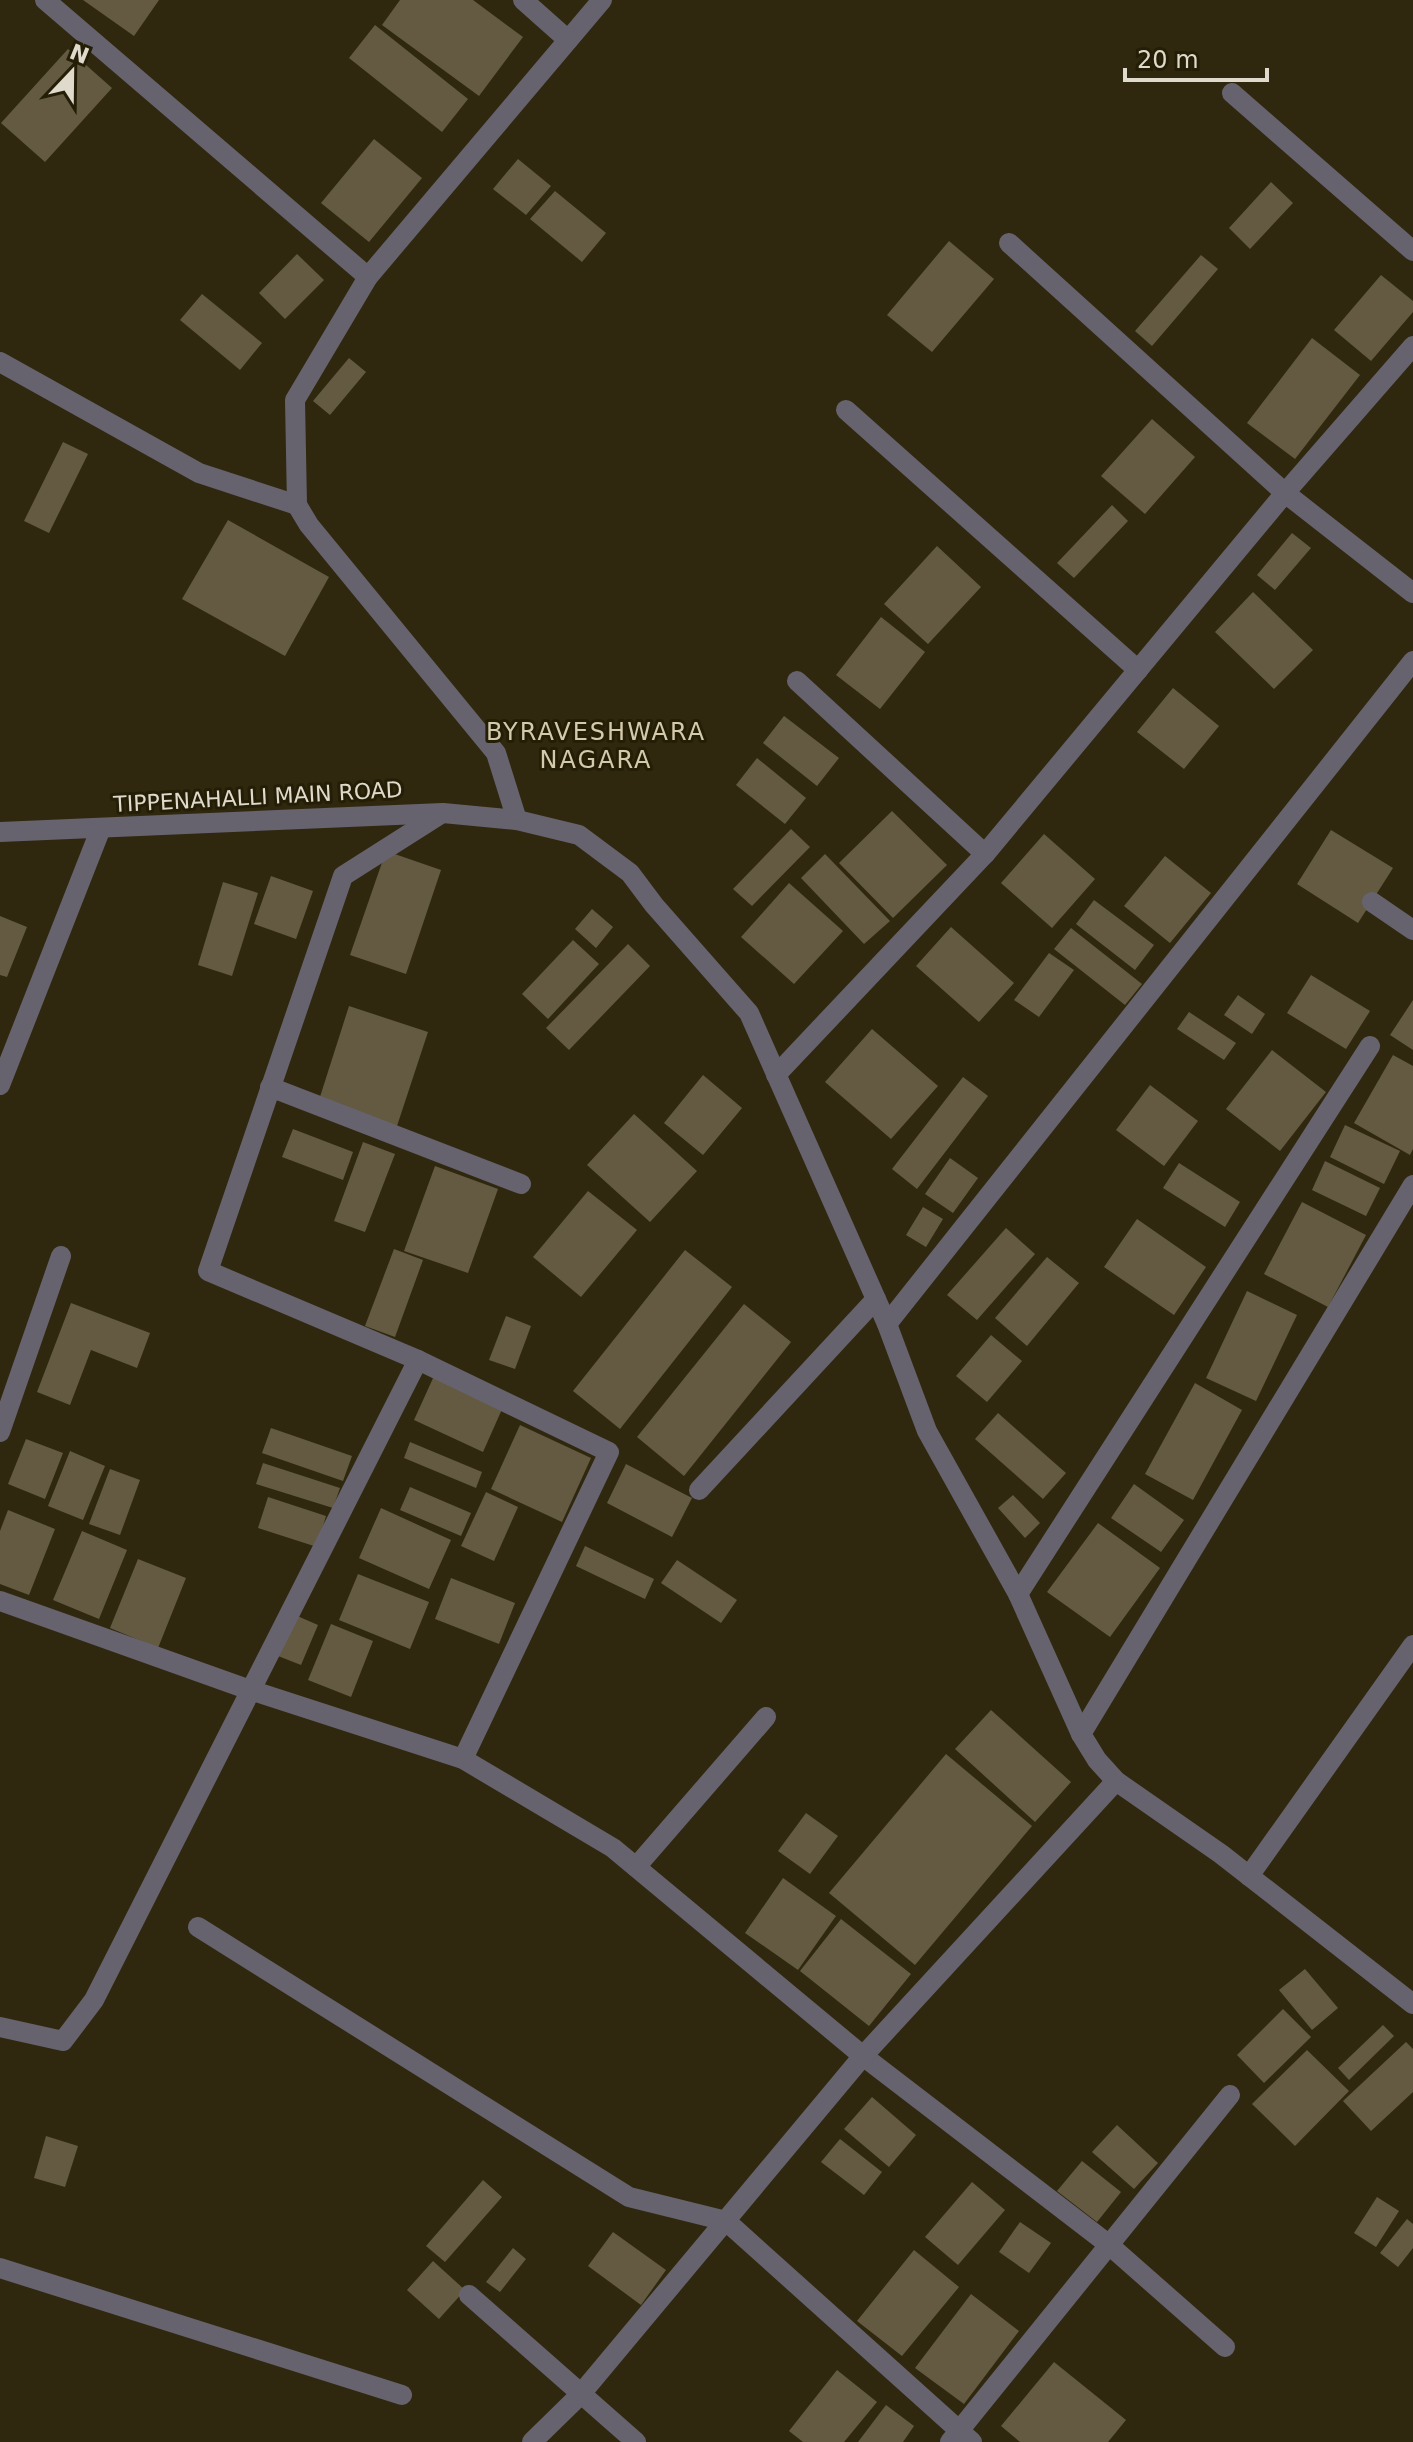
<svg xmlns="http://www.w3.org/2000/svg" width="1413" height="2442" font-family="'DejaVu Sans',sans-serif">
<rect width="100%" height="100%" fill="#2f280f"/>
<g fill="#635a41">
<polygon points="83,0 159,0 134,36"/>
<polygon points="400,0 473,0 523,37 479,96 382,25"/>
<polygon points="375,25 468,99 442,132 349,58"/>
<polygon points="68,49 112,88 45,162 1,123"/>
<polygon points="374,139 422,178 369,242 321,203"/>
<polygon points="518,159 551,186 526,215 493,189"/>
<polygon points="1271,182 1293,203 1250,249 1229,228"/>
<polygon points="555,191 606,233 582,262 530,219"/>
<polygon points="949,241 994,279 932,352 887,315"/>
<polygon points="297,254 324,280 285,319 259,293"/>
<polygon points="1201,255 1218,269 1152,346 1135,331"/>
<polygon points="1381,275 1413,301 1413,312 1371,361 1334,330"/>
<polygon points="202,294 262,343 240,370 180,320"/>
<polygon points="1312,338 1360,375 1295,459 1247,423"/>
<polygon points="349,358 366,372 330,415 313,401"/>
<polygon points="1152,419 1195,457 1145,514 1101,476"/>
<polygon points="63,442 88,454 49,533 24,521"/>
<polygon points="1112,505 1128,521 1074,578 1057,563"/>
<polygon points="228,520 329,577 285,656 182,599"/>
<polygon points="1292,533 1311,548 1275,590 1257,575"/>
<polygon points="937,546 981,587 928,644 884,604"/>
<polygon points="1253,592 1313,650 1274,689 1215,632"/>
<polygon points="881,617 925,652 880,709 836,675"/>
<polygon points="1173,688 1219,726 1184,769 1137,732"/>
<polygon points="784,716 839,758 817,786 763,743"/>
<polygon points="757,758 806,798 785,824 736,785"/>
<polygon points="892,811 947,865 893,918 839,863"/>
<polygon points="791,829 810,847 752,906 733,889"/>
<polygon points="1331,830 1393,868 1358,923 1297,884"/>
<polygon points="1044,834 1095,879 1052,928 1001,883"/>
<polygon points="386,851 441,870 406,974 350,955"/>
<polygon points="825,854 890,921 864,944 801,878"/>
<polygon points="1165,856 1211,893 1170,943 1124,906"/>
<polygon points="271,876 313,891 296,939 254,924"/>
<polygon points="223,882 258,893 232,976 198,965"/>
<polygon points="789,883 843,931 794,984 741,937"/>
<polygon points="1094,900 1154,945 1135,970 1076,924"/>
<polygon points="592,909 613,927 596,948 575,929"/>
<polygon points="0,916 27,927 7,977 0,975"/>
<polygon points="951,927 1014,983 979,1022 916,966"/>
<polygon points="1071,928 1142,984 1125,1005 1054,949"/>
<polygon points="573,940 599,964 548,1019 522,994"/>
<polygon points="628,944 650,966 569,1050 546,1028"/>
<polygon points="1049,953 1074,970 1039,1017 1014,1000"/>
<polygon points="1311,975 1370,1011 1346,1049 1287,1013"/>
<polygon points="1238,995 1265,1014 1252,1034 1224,1015"/>
<polygon points="1413,1000 1413,1050 1390,1035"/>
<polygon points="349,1006 428,1032 397,1126 319,1100"/>
<polygon points="1189,1012 1236,1043 1224,1060 1177,1029"/>
<polygon points="872,1029 938,1086 891,1139 825,1082"/>
<polygon points="1272,1050 1326,1092 1280,1151 1226,1109"/>
<polygon points="1393,1055 1413,1066 1413,1149 1410,1155 1354,1123"/>
<polygon points="703,1075 742,1108 703,1155 664,1123"/>
<polygon points="963,1077 988,1096 917,1189 892,1169"/>
<polygon points="1150,1085 1198,1121 1164,1166 1116,1130"/>
<polygon points="634,1114 697,1171 650,1222 587,1165"/>
<polygon points="1345,1125 1400,1151 1384,1184 1330,1157"/>
<polygon points="293,1129 353,1152 343,1180 282,1157"/>
<polygon points="363,1142 395,1154 365,1232 334,1221"/>
<polygon points="950,1158 978,1178 953,1213 925,1194"/>
<polygon points="1325,1161 1380,1188 1366,1216 1312,1190"/>
<polygon points="1179,1163 1240,1202 1225,1227 1163,1188"/>
<polygon points="435,1166 498,1189 468,1273 404,1251"/>
<polygon points="588,1191 637,1230 581,1297 533,1257"/>
<polygon points="1302,1202 1366,1235 1328,1307 1264,1274"/>
<polygon points="923,1207 943,1219 926,1247 906,1235"/>
<polygon points="1137,1219 1206,1267 1174,1315 1104,1267"/>
<polygon points="1006,1228 1035,1254 977,1320 947,1295"/>
<polygon points="394,1249 423,1260 395,1337 365,1326"/>
<polygon points="685,1250 732,1287 620,1429 573,1391"/>
<polygon points="1047,1257 1079,1283 1027,1346 995,1318"/>
<polygon points="1247,1291 1297,1315 1256,1401 1206,1378"/>
<polygon points="71,1303 150,1333 137,1368 91,1350 70,1405 37,1392"/>
<polygon points="744,1304 791,1342 684,1476 637,1437"/>
<polygon points="506,1316 531,1326 515,1369 489,1360"/>
<polygon points="991,1335 1022,1361 987,1402 956,1376"/>
<polygon points="434,1376 503,1407 483,1452 414,1420"/>
<polygon points="1195,1383 1242,1410 1193,1500 1145,1474"/>
<polygon points="998,1413 1066,1473 1043,1499 975,1439"/>
<polygon points="520,1425 591,1458 562,1522 491,1489"/>
<polygon points="271,1428 352,1456 343,1481 262,1453"/>
<polygon points="26,1439 63,1453 45,1499 8,1484"/>
<polygon points="410,1442 482,1472 476,1488 404,1458"/>
<polygon points="70,1451 105,1466 83,1520 48,1506"/>
<polygon points="263,1463 340,1488 333,1508 256,1484"/>
<polygon points="626,1464 692,1498 672,1537 607,1503"/>
<polygon points="110,1469 140,1480 120,1535 89,1524"/>
<polygon points="1134,1484 1184,1520 1161,1552 1111,1518"/>
<polygon points="410,1487 471,1513 461,1536 400,1510"/>
<polygon points="486,1492 518,1507 494,1561 461,1546"/>
<polygon points="1013,1495 1040,1523 1025,1538 998,1508"/>
<polygon points="268,1497 326,1516 317,1547 258,1528"/>
<polygon points="381,1508 451,1540 429,1589 359,1558"/>
<polygon points="8,1510 55,1529 29,1595 0,1584 0,1531"/>
<polygon points="1098,1523 1160,1568 1110,1637 1047,1592"/>
<polygon points="82,1531 127,1550 99,1619 53,1600"/>
<polygon points="585,1546 654,1579 645,1599 576,1566"/>
<polygon points="138,1559 186,1578 158,1648 110,1628"/>
<polygon points="677,1560 737,1600 721,1623 661,1583"/>
<polygon points="358,1574 429,1602 410,1649 339,1620"/>
<polygon points="451,1578 515,1603 499,1644 435,1619"/>
<polygon points="295,1615 318,1625 301,1665 278,1656"/>
<polygon points="331,1624 373,1641 351,1697 308,1680"/>
<polygon points="991,1710 1071,1782 1035,1822 955,1749"/>
<polygon points="946,1754 1032,1826 915,1965 829,1893"/>
<polygon points="806,1813 838,1836 810,1874 778,1851"/>
<polygon points="783,1878 836,1916 798,1970 745,1933"/>
<polygon points="841,1919 911,1974 869,2026 800,1971"/>
<polygon points="1305,1969 1338,2008 1312,2030 1279,1990"/>
<polygon points="1283,2009 1311,2037 1264,2083 1237,2055"/>
<polygon points="1383,2025 1394,2036 1349,2080 1338,2068"/>
<polygon points="1406,2042 1413,2049 1413,2092 1371,2131 1343,2101"/>
<polygon points="1307,2050 1349,2091 1295,2146 1252,2104"/>
<polygon points="872,2097 916,2135 889,2167 844,2129"/>
<polygon points="1117,2125 1158,2163 1134,2189 1092,2152"/>
<polygon points="46,2136 78,2146 65,2187 34,2178"/>
<polygon points="840,2139 882,2172 864,2195 821,2162"/>
<polygon points="1082,2161 1121,2192 1097,2222 1057,2191"/>
<polygon points="483,2180 502,2197 445,2262 426,2246"/>
<polygon points="972,2182 1005,2210 958,2265 925,2237"/>
<polygon points="1377,2197 1399,2211 1376,2247 1354,2233"/>
<polygon points="1407,2219 1413,2224 1413,2248 1398,2267 1380,2253"/>
<polygon points="1020,2222 1051,2243 1029,2273 999,2252"/>
<polygon points="613,2232 666,2270 641,2305 588,2266"/>
<polygon points="513,2248 526,2259 500,2292 486,2282"/>
<polygon points="914,2250 959,2287 902,2356 857,2321"/>
<polygon points="433,2261 465,2290 439,2319 407,2290"/>
<polygon points="971,2294 1019,2331 964,2404 915,2368"/>
<polygon points="1054,2362 1126,2420 1108,2442 1020,2442 1001,2426"/>
<polygon points="837,2370 877,2402 844,2442 803,2442 789,2431"/>
<polygon points="886,2405 914,2426 903,2442 858,2442"/>
</g>
<g fill="none" stroke-linecap="round" stroke-linejoin="round">
<g stroke="#66636f" stroke-width="20">
<polyline points="45,0 368,277"/>
<polyline points="523,0 568,40"/>
<polyline points="1232,93 1413,251"/>
<polyline points="1009,243 1285,493 1413,593"/>
<polyline points="0,362 199,473 297,505"/>
<polyline points="846,410 1138,670"/>
<polyline points="797,681 985,854"/>
<polyline points="439,815 343,876 208,1271 418,1360 609,1452 463,1759"/>
<polyline points="517,820 496,753 309,525 297,505 295,400 368,277 602,0"/>
<polyline points="0,832 443,813 517,820 579,835 630,873 654,905 749,1013 887,1324 927,1431 1018,1594 1081,1734 1097,1760 1116,1781 1221,1854 1413,2004"/>
<polyline points="1372,902 1413,930"/>
<polyline points="776,1075 985,854 1285,493 1413,346"/>
<polyline points="0,1085 101,828"/>
<polyline points="270,1087 521,1184"/>
<polyline points="887,1324 1413,661"/>
<polyline points="0,1432 61,1256"/>
<polyline points="699,1490 876,1299"/>
<polyline points="1018,1594 1370,1046"/>
<polyline points="0,1601 250,1690 463,1759 613,1848 863,2056 1108,2244 1225,2347"/>
<polyline points="1081,1734 1413,1185"/>
<polyline points="636,1867 766,1717"/>
<polyline points="1249,1876 1413,1645"/>
<polyline points="198,1927 629,2197 726,2221 972,2442"/>
<polyline points="0,2027 63,2041 94,2000 418,1360"/>
<polyline points="0,2268 402,2395"/>
<polyline points="469,2295 636,2442"/>
<polyline points="532,2442 580,2395 863,2056 1116,1781"/>
<polyline points="950,2442 1230,2095"/>
</g>
</g>
<g text-anchor="middle" dominant-baseline="central" stroke-width="6" stroke-linejoin="round" paint-order="stroke">
<g font-size="22" fill="#dfdacb" stroke="#251e06">
<text transform="translate(258 797) rotate(-3)">TIPPENAHALLI MAIN ROAD</text>
</g>
<g font-size="24" letter-spacing="2" fill="#d3caad" stroke="#251e06">
<text x="596" y="732">BYRAVESHWARA<tspan x="596" dy="28">NAGARA</tspan></text>
</g>
</g>
<g transform="translate(72 72) rotate(22)" stroke="#251e06" stroke-width="6" paint-order="stroke">
<path d="M0-6L14 30L0 20L-14 30Z" fill="#dfdacb"/>
<text y="-12" font-size="22" font-weight="bold" text-anchor="middle" fill="#dfdacb">N</text>
</g>
<path d="M1125 68v12h142v-12" fill="none" stroke="#dfdacb" stroke-width="4"/>
<text x="1137" y="68" font-size="24" fill="#dfdacb" stroke="#251e06" stroke-width="6" paint-order="stroke">20 m</text>
</svg>
